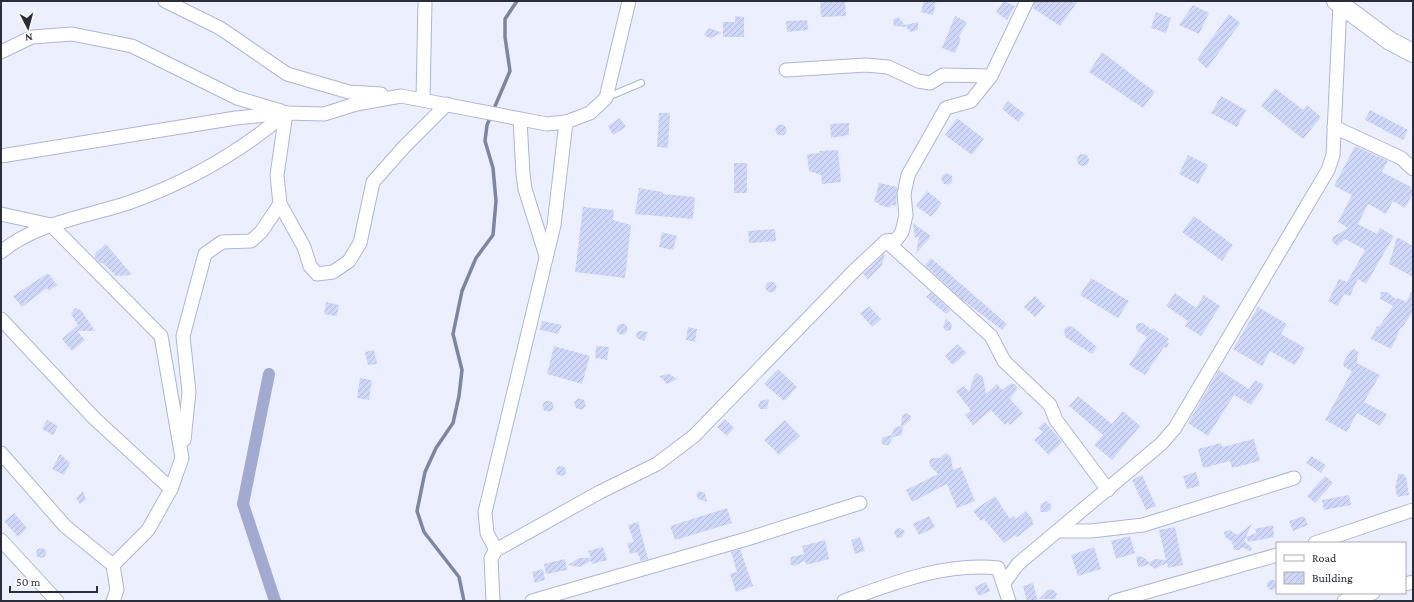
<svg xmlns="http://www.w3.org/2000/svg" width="1414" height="602" font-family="'Crimson Pro',serif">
<defs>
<pattern id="building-hatch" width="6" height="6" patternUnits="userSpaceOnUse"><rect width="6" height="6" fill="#d0d8fa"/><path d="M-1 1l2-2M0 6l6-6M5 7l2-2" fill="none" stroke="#b3bad7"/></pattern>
</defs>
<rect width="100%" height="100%" fill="#ecf0fe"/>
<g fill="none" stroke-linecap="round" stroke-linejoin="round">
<polyline stroke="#7e85a2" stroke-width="3.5" points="464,601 459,577 424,532 417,511 425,472 436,448 453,423 459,396 462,370 453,334 462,291 476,258 493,235 496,201 493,168 485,141 487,125 510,71 505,37 505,19 517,1"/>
<polyline stroke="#a2abcf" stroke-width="12" points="269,374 243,504 275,601"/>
</g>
<g fill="url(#building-hatch)">
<polygon points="820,1 845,1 846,16 821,17"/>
<polygon points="924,1 936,1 933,15 921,12"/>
<polygon points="1004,1 1015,6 1007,20 996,12"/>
<polygon points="1035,1 1078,1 1060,26 1033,8"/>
<polygon points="1193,5 1209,13 1199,34 1179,25"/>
<polygon points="1156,12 1171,18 1166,33 1151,28"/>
<polygon points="1229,14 1240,23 1207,69 1197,59"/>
<polygon points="735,16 744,17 744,37 723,37 723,22 735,22"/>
<polygon points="955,16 967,22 959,37 961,39 955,53 942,48"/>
<polygon points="898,17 905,25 918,22 918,30 911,32 906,27 894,26 893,20"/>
<polygon points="807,20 808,30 787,32 786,21"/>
<polygon points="709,28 712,29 722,33 711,38 709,38 704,35"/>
<polygon points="1102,52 1155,92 1143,108 1089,72"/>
<polygon points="1275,88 1303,110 1307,105 1321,117 1303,139 1261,106"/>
<polygon points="1221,96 1246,110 1237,127 1211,113"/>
<polygon points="1008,101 1025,114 1018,122 1002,109"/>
<polygon points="1370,110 1408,130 1403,140 1365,120"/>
<polygon points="659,113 670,113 668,148 657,147"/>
<polygon points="620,118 626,127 613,135 608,126"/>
<polygon points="957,118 984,139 972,155 945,135"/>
<polygon points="849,123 849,135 831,138 830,124"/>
<circle cx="781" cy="130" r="5.5"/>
<polygon points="1355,146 1388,161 1382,172 1413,188 1413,193 1405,208 1393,201 1386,214 1368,204 1358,224 1377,234 1380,228 1394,236 1366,284 1358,279 1350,296 1344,294 1338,306 1328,301 1339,279 1347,282 1365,250 1345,239 1337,246 1332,241 1333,237 1348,228 1338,222 1352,195 1334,186"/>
<polygon points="838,150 841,182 822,184 821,175 809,171 807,154 820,153 819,151"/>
<circle cx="1083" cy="160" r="6"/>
<polygon points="1188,155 1208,165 1198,184 1179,174"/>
<rect x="734" y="163" width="13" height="30"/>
<circle cx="947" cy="179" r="5.5"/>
<polygon points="879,183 897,187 896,206 891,205 890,208 879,205 879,203 874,202"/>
<polygon points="639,188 663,192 663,194 695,197 693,219 635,214"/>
<polygon points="927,191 942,203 931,217 916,206"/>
<polygon points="583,207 614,210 613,220 631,225 625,278 575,272"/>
<polygon points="1194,216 1233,245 1222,261 1182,232"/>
<polygon points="913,223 931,236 916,254 919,237 915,238"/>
<polygon points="775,229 776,241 749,243 748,231"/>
<polygon points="662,232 677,236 673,250 659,247"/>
<polygon points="1397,237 1413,246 1413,277 1389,264"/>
<polygon points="106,244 132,275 116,276 103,263 100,263 95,258 95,253"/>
<polygon points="885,253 882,265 868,279 863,274"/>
<polygon points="931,258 1007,324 1002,330 960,298 925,265"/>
<polygon points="48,273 57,285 49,291 47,288 22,307 13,296"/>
<polygon points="1091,278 1129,301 1118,318 1080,295"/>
<circle cx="771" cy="287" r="5.5"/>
<polygon points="1413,288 1413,311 1402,328 1401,327 1391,349 1371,339 1377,326 1379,327 1393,306 1380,299 1381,292 1387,292 1397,300 1398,298 1406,302"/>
<polygon points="931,292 950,310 946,314 926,297"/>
<polygon points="1175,293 1196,308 1204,295 1220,306 1201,336 1185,326 1188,321 1166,306"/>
<polygon points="1035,296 1045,306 1035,317 1024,307"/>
<polygon points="326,302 339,305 337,316 324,314"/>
<polygon points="869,306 881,319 872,327 860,313"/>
<polygon points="1258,307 1287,324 1281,334 1305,348 1295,365 1270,351 1262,366 1233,349"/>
<polygon points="75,308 81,310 95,331 77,331 85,340 72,351 62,339 78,325 71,314"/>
<polygon points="946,319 952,324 951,330 946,331 943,327"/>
<polygon points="542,321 562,325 558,334 540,330"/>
<polygon points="1139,323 1143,323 1152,330 1153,328 1169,339 1167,342 1169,344 1166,348 1164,347 1145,375 1129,365 1147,337 1136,330 1136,325"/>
<circle cx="622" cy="329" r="5.5"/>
<polygon points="1069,326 1073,327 1097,347 1092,354 1065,337 1064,329"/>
<polygon points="688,327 697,329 695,342 686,340"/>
<polygon points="640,331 648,332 644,341 637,338 636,333"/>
<polygon points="958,344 966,353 953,365 945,356"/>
<polygon points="554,346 590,356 582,384 547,374"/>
<polygon points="596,346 609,347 607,360 595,358"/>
<polygon points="1354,349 1358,352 1357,363 1380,375 1364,402 1387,414 1380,426 1357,413 1347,432 1325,420 1352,371 1344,367 1343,363 1350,351"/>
<polygon points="374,350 377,364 368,365 365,352"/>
<polygon points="778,369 797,387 784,401 764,384"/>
<polygon points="1219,370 1249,389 1255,380 1264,385 1251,405 1234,395 1208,436 1188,423"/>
<polygon points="977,373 983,377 986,394 997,384 1002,390 1011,383 1016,385 1017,389 1010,399 1023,413 1010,425 1008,422 1005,425 991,410 973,425 965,415 971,411 956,391 964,386 969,392 974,376"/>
<polygon points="669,374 677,379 667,384 659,376"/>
<polygon points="360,378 372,380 369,400 357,398"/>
<polygon points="1078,396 1112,424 1123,411 1140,426 1112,460 1094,445 1103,435 1069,406"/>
<circle cx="580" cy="404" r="5.5"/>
<polygon points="769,399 767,409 760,409 758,406 760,401"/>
<circle cx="548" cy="406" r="5.5"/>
<polygon points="906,413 910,415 911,420 903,426 902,435 893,437 889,445 883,445 881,441 883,437 892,435 894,428 901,426 902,416"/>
<polygon points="725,419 734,428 727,436 717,427"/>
<polygon points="47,420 58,426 53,435 42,429"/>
<polygon points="785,420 800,436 779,455 764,440"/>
<polygon points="1045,422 1062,442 1049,455 1034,440 1043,432 1038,428"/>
<polygon points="1254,439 1260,461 1232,468 1230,461 1203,468 1198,449 1221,443 1222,447"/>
<polygon points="946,453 951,457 953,470 961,467 975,501 957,508 947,484 912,502 906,490 938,474 930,466 929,461 932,458 940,458"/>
<polygon points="60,454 70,463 64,475 52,469"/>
<polygon points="1311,456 1326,465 1321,473 1306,463"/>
<circle cx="561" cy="471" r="5"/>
<polygon points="1196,472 1200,486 1187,489 1183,476"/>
<polygon points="1398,474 1403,474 1406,477 1409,495 1397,497 1395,485 1396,485"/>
<polygon points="1142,475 1156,506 1146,510 1132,480"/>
<polygon points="1325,476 1333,483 1315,503 1307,496"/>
<polygon points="83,491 86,500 80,504 76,498"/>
<polygon points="699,491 705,493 707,502 698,499 696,494"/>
<polygon points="1349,495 1351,505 1324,510 1322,500"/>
<polygon points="995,496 1010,519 1014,516 1016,519 1026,511 1033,520 1032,521 1034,524 1017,537 1015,535 1004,543 984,519 981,521 973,511"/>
<polygon points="1046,501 1051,504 1051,509 1047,512 1040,512 1041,504"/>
<polygon points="727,508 732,523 675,540 670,526"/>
<polygon points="14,513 27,528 18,537 4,521"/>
<polygon points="929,516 935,527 919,535 913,524"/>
<polygon points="1304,516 1308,525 1293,531 1289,521"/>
<polygon points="638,522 648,559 641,561 637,552 630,554 627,543 634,542 628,525"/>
<polygon points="1252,524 1244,541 1252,548 1250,551 1242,547 1239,550 1234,550 1232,542 1225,537 1224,532 1230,530 1237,535"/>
<polygon points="1273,525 1274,537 1248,542 1246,537 1256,533 1255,529"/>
<polygon points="1175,527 1183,565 1168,568 1167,563 1155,569 1148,564 1142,567 1138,566 1136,556 1143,557 1149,562 1155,559 1166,560 1159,530"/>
<polygon points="900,528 905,531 902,537 897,538 894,532 896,529"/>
<polygon points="1130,536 1135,553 1116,559 1111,541"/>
<polygon points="860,537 865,551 855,554 851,540"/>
<polygon points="825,540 829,559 806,565 805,561 794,566 790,564 791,557 804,554 802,546"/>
<polygon points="603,547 607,560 592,564 591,561 580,567 568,565 579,558 591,558 588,551"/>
<polygon points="1094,547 1101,569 1078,576 1071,555"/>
<circle cx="41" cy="553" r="5"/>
<polygon points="740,549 753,586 736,592 730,574 737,572 731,552"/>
<polygon points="565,559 567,570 546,574 544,564"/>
<polygon points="543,569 545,580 535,583 532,572"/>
<circle cx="1272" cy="585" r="5"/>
<polygon points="986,582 990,591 979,596 974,587"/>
<polygon points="1033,583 1038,601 1027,601 1023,586"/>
<polygon points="1052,589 1057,594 1055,599 1039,599 1048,590"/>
</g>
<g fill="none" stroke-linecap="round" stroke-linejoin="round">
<defs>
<polyline id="lane" points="608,97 641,83"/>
<g id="street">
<polyline points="165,1 220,28 287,74 349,92 381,94"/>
<polyline points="1,52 32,37 72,34 132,46 237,98 281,111"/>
<polyline points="786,70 866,65 888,67 918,81 930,83 943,75 991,76 1027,1"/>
<polyline points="423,99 425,1"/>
<polyline points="286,113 277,175 280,204 304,247 310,266 317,274 333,272 349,261 360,243 373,182 404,147 447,104"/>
<polyline points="520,120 523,174 525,189 546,256"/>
<polyline points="1334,127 1401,158 1413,169"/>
<polyline points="1,156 236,118 286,113 324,114 356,104 401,96 547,124 566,122 590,113 606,98 629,1"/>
<polyline points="1,214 51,225 161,336 182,458 171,489"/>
<polyline points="886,241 991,336 1004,361 1050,405 1056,420 1108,490"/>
<path d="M1 252C36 223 85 217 128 203 186 183 240 152 286 113"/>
<polyline points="1,319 94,418 171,489 148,530 113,565"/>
<polyline points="184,440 189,392 183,336 205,254 222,242 251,241 261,232 280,204"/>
<polyline points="1,453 65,526 113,565 117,590 113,601"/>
<polyline points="1058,531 1091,531 1143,525 1294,478"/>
<polyline points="1,540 57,601"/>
<polyline points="1315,543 1413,510"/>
<polyline points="496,550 487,533 485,512 554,225 566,122"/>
<polyline points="1004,583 1018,564 1161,444 1175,428 1328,170 1333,155 1340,4"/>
<polyline points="1405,584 1413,582"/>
<polyline points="493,601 491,558 496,550 600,492 657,464 694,436 854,271 886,241 896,240 902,232 906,215 904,194 908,175 946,108 971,101 991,76"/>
<polyline points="532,601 750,538 860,503"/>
<path d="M844 601C893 583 946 562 998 568L1009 601"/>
<polyline points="1115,601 1277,555"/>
<polyline points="1344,601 1373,593"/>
</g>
<polyline id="secondary" points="1336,1 1390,41 1413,53"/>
</defs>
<use href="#lane" stroke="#adb5d6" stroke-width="8"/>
<use href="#street" stroke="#adb5d6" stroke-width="15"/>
<use href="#secondary" stroke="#adb5d6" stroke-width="20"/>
<use href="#lane" stroke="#fff" stroke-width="6"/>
<use href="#street" stroke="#fff" stroke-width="13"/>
<use href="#secondary" stroke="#fff" stroke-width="18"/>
</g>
<rect width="1414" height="602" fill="none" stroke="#292c39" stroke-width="4"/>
<rect x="1276" y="542" width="130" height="52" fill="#ffffff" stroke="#a9abb0"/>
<rect x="1284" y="555" width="20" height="6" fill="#ffffff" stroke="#a9abb0"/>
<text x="1312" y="562" font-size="12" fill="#292c39">Road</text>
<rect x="1284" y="572" width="20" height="12" fill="url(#building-hatch)" stroke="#a9abb0"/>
<text x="1312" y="582" font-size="12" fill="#292c39">Building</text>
<g transform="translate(28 28) rotate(174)" stroke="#ffffff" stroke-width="3" paint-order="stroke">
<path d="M0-3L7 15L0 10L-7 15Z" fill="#292c39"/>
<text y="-6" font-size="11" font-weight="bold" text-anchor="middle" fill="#292c39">N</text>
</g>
<path d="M10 586v6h87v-6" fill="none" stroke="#292c39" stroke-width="2"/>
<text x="16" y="586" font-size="12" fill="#292c39" stroke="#ffffff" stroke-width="3" paint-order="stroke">50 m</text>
</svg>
